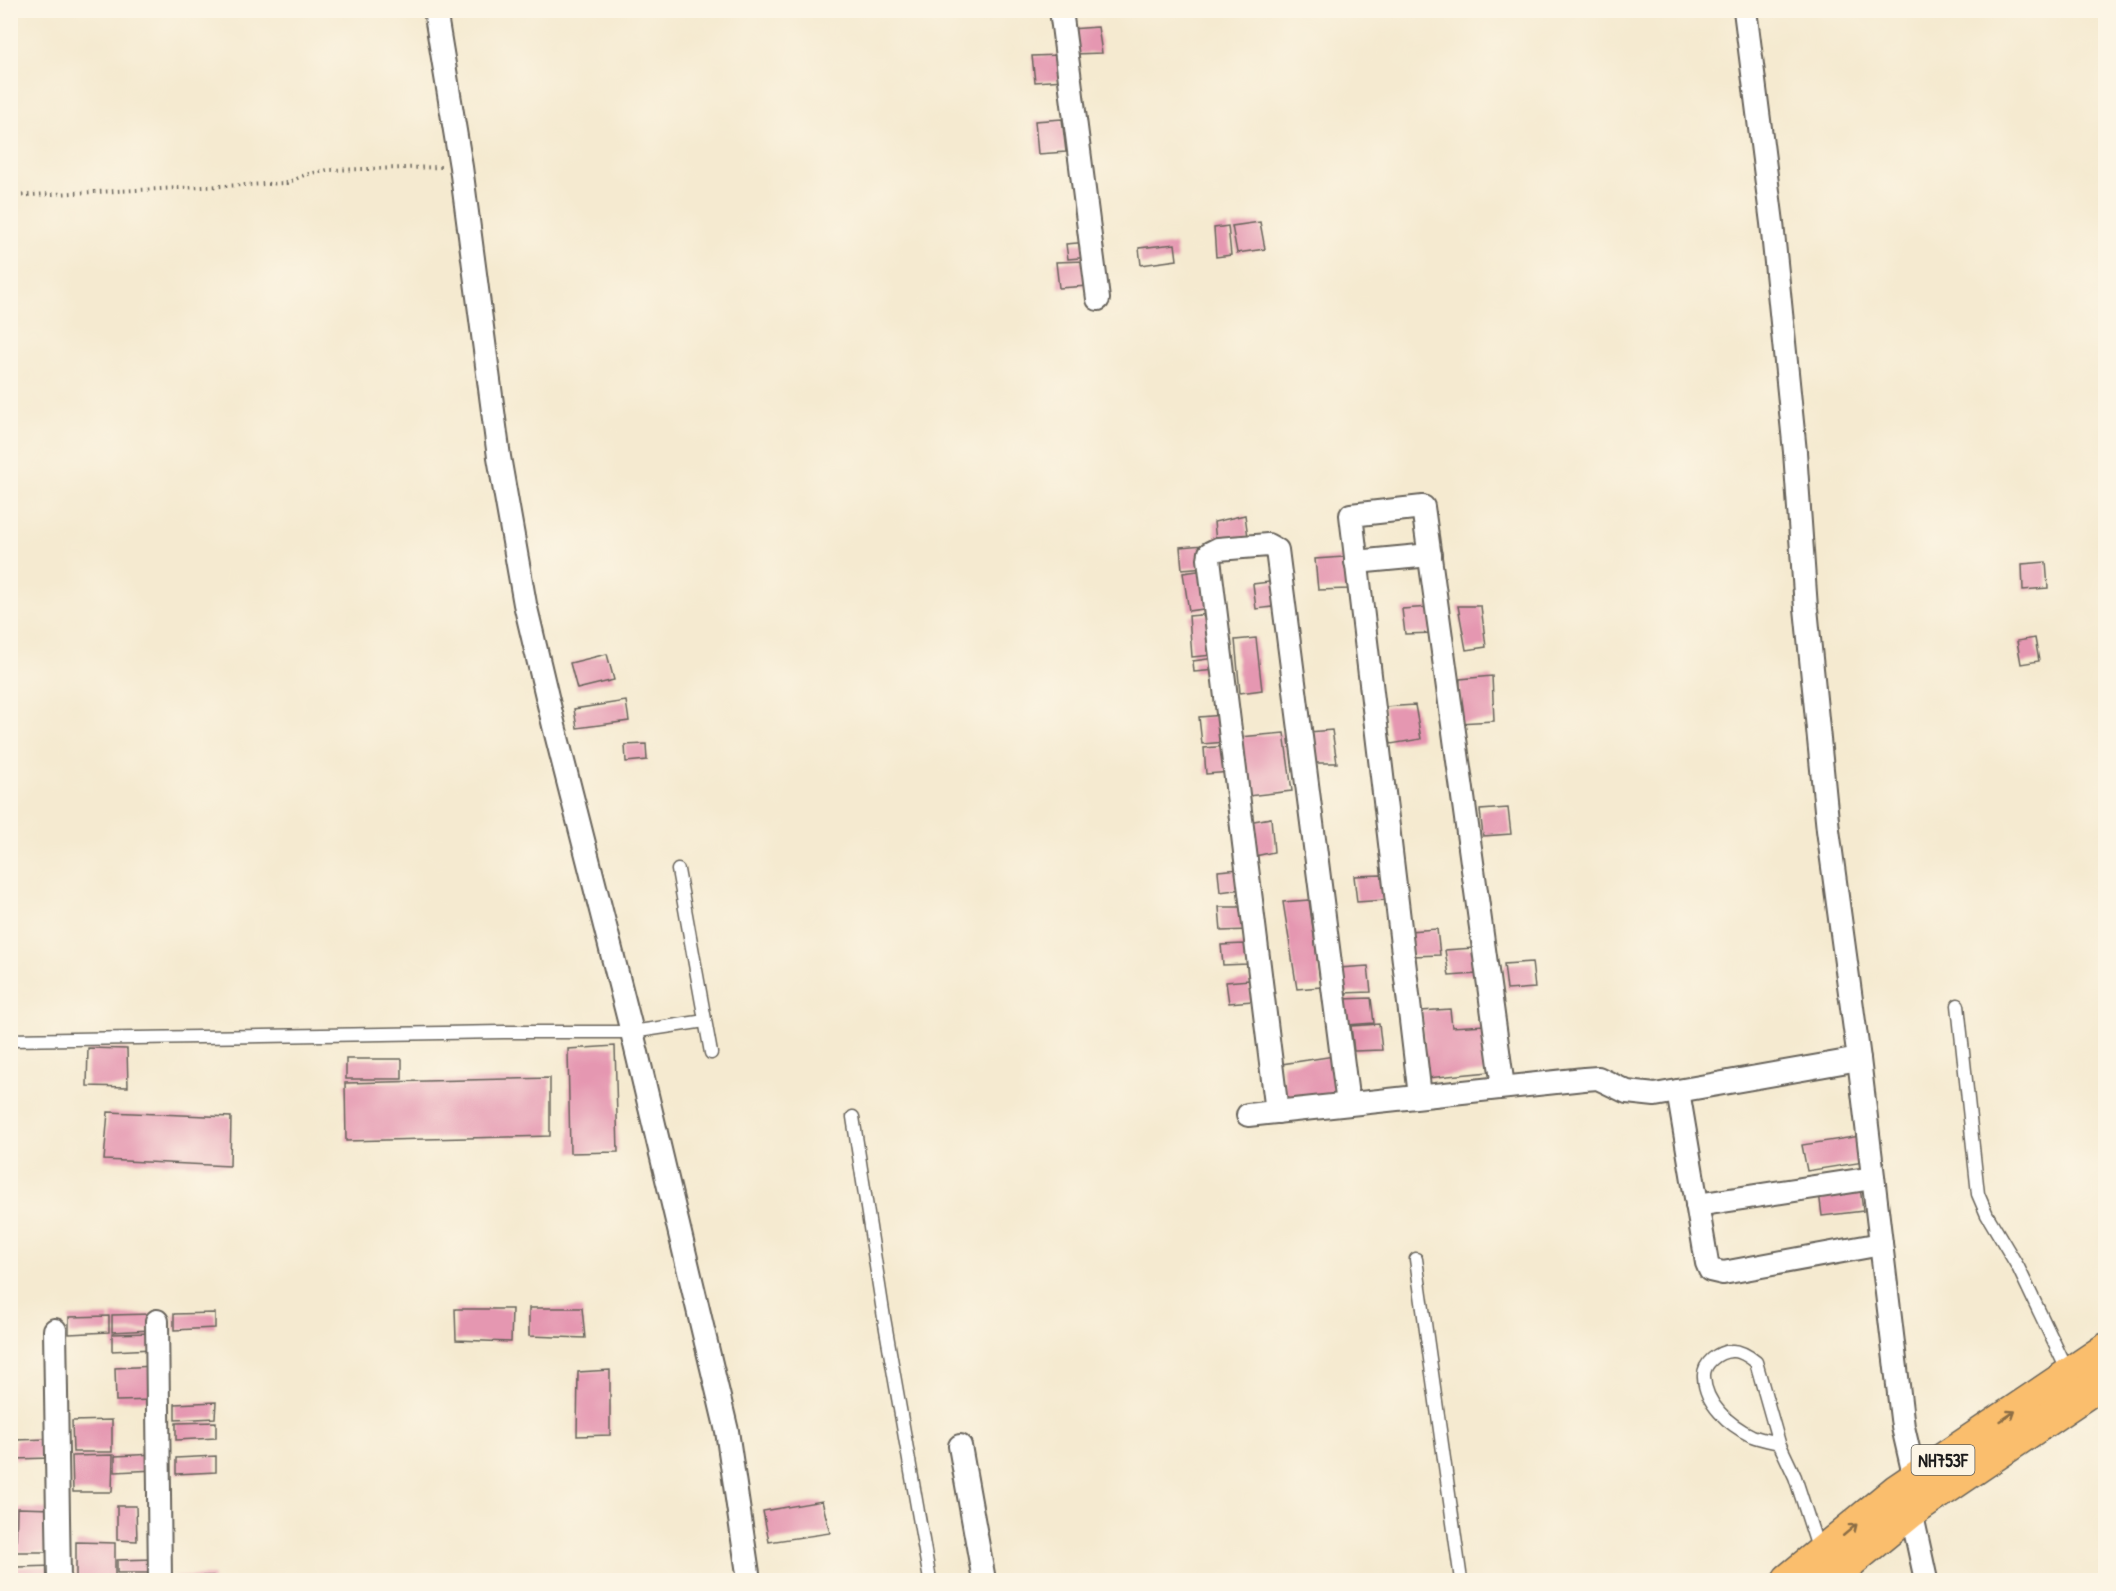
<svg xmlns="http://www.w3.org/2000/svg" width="2116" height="1591" font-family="'Patrick Hand',sans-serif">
<rect width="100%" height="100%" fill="#fcf5e5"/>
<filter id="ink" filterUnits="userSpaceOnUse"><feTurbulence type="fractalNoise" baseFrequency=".0167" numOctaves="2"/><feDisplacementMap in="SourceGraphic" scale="12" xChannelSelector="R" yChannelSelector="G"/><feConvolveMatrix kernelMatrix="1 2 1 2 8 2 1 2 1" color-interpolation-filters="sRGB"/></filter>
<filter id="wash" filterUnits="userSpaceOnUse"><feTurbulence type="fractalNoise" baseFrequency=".008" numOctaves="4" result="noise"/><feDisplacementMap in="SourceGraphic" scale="24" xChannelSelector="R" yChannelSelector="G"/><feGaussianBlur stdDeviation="1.35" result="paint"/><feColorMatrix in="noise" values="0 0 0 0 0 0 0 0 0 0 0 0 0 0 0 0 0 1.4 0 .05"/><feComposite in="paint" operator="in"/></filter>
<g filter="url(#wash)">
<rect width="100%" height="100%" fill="#f5ead0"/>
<g id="blocks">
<g fill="#e597b1">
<polygon points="1098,27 1102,53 1073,54 1070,29"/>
<polygon points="1060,55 1064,80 1035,82 1032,56"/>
<polygon points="1062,119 1066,152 1038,154 1035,121"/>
<polygon points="1260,222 1265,249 1237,253 1232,226"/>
<polygon points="1228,226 1231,255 1216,257 1214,228"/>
<polygon points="1089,242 1091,257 1068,259 1066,244"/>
<polygon points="1175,244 1177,260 1141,265 1139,248"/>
<polygon points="1084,261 1088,286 1059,288 1056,262"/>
<polygon points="1245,515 1248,537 1235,539 1235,536 1216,542 1214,522"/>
<polygon points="1204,545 1206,567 1182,569 1180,547"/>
<polygon points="1344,557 1349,589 1318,590 1315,559"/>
<polygon points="2046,562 2048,588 2023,590 2022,564"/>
<polygon points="1205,570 1210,608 1189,611 1183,573"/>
<polygon points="1277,581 1280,606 1256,609 1253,584"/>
<polygon points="1458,606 1481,606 1486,647 1466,650"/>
<polygon points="1430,607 1433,633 1405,634 1402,609"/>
<polygon points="1211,614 1213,655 1192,657 1189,616"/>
<polygon points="1256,638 1262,690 1240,693 1235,640"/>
<polygon points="2035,638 2039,661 2021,664 2017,641"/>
<polygon points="607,654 614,680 577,689 570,663"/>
<polygon points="1215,658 1216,670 1194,672 1193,661"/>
<polygon points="1492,676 1494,721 1458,723 1460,679"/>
<polygon points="626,701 629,721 577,728 574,709"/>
<polygon points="1415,705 1421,739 1391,744 1384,707"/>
<polygon points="1224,715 1226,742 1202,744 1199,717"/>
<polygon points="1332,730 1337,763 1313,763 1309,732"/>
<polygon points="1284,733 1292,791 1248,796 1240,737"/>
<polygon points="646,744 647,760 626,762 625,745"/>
<polygon points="1228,746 1231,772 1206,774 1204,748"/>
<polygon points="1508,808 1511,834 1483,836 1480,810"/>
<polygon points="1271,818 1274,852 1255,856 1248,822"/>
<polygon points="1240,869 1242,889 1220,892 1218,871"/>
<polygon points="1382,875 1385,900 1357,902 1354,876"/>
<polygon points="1309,900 1321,987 1297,989 1283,902"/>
<polygon points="1219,907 1244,907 1248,930 1221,931"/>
<polygon points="1437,929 1440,955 1412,956 1409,931"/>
<polygon points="1245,944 1248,964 1223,965 1221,945"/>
<polygon points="1474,948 1477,974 1449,976 1445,950"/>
<polygon points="1532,962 1535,988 1507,990 1504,964"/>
<polygon points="1368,966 1371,992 1342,993 1339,968"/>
<polygon points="1249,980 1252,1001 1229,1003 1226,982"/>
<polygon points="1371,998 1374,1023 1346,1025 1343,999"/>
<polygon points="1450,1009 1452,1027 1485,1025 1489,1072 1427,1078 1421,1011"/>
<polygon points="1379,1024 1382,1050 1354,1051 1351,1026"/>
<polygon points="615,1046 618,1152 570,1153 568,1049"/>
<polygon points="88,1048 127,1049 128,1087 87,1086"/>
<polygon points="1334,1056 1339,1094 1286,1102 1282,1064"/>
<rect x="346" y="1059" width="56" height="20"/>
<polygon points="550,1078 550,1136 346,1141 345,1083"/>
<polygon points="108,1112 231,1117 230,1166 104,1160"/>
<polygon points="1860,1136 1864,1162 1807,1171 1802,1145"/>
<polygon points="1860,1187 1863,1211 1822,1216 1819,1192"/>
<polygon points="529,1308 582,1308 585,1338 529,1336"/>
<polygon points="455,1309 512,1309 511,1342 456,1340"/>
<polygon points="215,1313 215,1328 174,1330 174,1314"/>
<polygon points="152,1314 152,1330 112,1332 112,1315"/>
<polygon points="109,1316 109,1332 69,1334 69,1317"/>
<polygon points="152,1333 152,1349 112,1351 112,1334"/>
<polygon points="155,1366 155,1400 116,1401 115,1368"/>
<polygon points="610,1370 610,1435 577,1436 578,1372"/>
<polygon points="216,1402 215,1418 175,1420 175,1404"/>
<polygon points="112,1420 112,1452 73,1452 72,1421"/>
<polygon points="216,1422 216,1438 176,1440 176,1423"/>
<polygon points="49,1439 50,1458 15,1459 15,1440"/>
<polygon points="155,1454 155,1470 115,1472 115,1456"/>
<polygon points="113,1455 112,1492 73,1492 72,1456"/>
<polygon points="216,1456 216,1472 176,1474 176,1458"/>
<polygon points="822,1501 830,1533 769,1542 763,1511"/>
<polygon points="117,1506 136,1506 137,1541 117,1540"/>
<polygon points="17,1508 54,1509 55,1552 16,1552"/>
<polygon points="76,1542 115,1543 115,1580 76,1580"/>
<polygon points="155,1559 156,1573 117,1573 117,1560"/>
<polygon points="56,1566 56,1580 17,1580 17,1567"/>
<polygon points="213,1576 213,1580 176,1580 176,1577"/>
<rect x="120" y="1577" width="35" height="3"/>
</g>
</g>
</g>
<g filter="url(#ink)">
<use href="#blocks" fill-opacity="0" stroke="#68645b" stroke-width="1.5"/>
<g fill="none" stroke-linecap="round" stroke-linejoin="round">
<defs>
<g id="lane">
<polyline points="678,870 711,1053"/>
<polyline points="1958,1005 1978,1194 1987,1215 2018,1267 2069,1374"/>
<polyline points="10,1040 503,1032 632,1032 705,1021"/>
<polyline points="853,1117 884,1318 930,1580"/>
<polyline points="1416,1259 1461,1580"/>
<path d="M1779 1443C1770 1441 1760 1439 1752 1436 1729 1425 1705 1404 1704 1377 1703 1363 1718 1352 1731 1351 1740 1350 1750 1357 1756 1362L1779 1443 1795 1477 1819 1551"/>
</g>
<g id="street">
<polyline points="435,10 461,167 499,457 525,604 554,726 632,1032 727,1431 749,1580"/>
<polyline points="1061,10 1098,299"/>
<polyline points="1745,10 1772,223 1795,452 1806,608 1828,830 1859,1059 1903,1427 1915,1479 1922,1490"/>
<polyline points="1356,562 1430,555"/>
<polyline points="1678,1091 1707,1263 1710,1270 1723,1273 1881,1244"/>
<polyline points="1420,1096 1351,515 1423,507 1503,1087"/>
<polyline points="1277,1112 1209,559 1210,553 1218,549 1268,545 1277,550 1348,1104"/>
<polyline points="1248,1115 1584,1079 1598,1078 1627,1092 1655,1095 1859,1059"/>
<polyline points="1697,1205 1873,1178"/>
<polyline points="157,1321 160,1580"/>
<polyline points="55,1330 59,1580"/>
<polyline points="960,1446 984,1580"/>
<polyline points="1911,1511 1926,1580"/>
</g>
<g id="highway">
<polyline points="1789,1580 1897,1491 2106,1350"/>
<polyline points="1827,1580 1911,1511 2106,1379"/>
</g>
</defs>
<use href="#lane" stroke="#68645b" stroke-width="15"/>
<use href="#street" stroke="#68645b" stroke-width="26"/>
<use href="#highway" stroke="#68645b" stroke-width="36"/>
<polyline stroke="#68645b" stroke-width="4" stroke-dasharray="1.5 4.5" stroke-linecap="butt" points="10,196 287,183 304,175 328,170 442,167"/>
<use href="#lane" stroke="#fff" stroke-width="12"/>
<use href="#street" stroke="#fff" stroke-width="22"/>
<use href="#highway" stroke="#fabe6d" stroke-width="33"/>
</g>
<defs><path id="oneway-shaft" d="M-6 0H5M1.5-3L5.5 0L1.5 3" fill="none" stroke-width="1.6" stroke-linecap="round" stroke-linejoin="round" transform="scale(1.5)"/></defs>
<g stroke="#8b6d44">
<use href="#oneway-shaft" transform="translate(2008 1416) rotate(-34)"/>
<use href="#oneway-shaft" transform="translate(1850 1530) rotate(-40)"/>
</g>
</g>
<g text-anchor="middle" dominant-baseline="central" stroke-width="6" stroke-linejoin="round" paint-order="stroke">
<rect fill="#fcf5e5" stroke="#5f5d58" stroke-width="1.5" x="1911.5" y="1445" width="63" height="30" rx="4.5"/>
<g font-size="18" font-weight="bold" fill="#1c1c1c">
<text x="1943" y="1460">NH753F</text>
</g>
</g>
<rect width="2116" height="1591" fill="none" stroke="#fcf5e5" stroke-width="36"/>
</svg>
